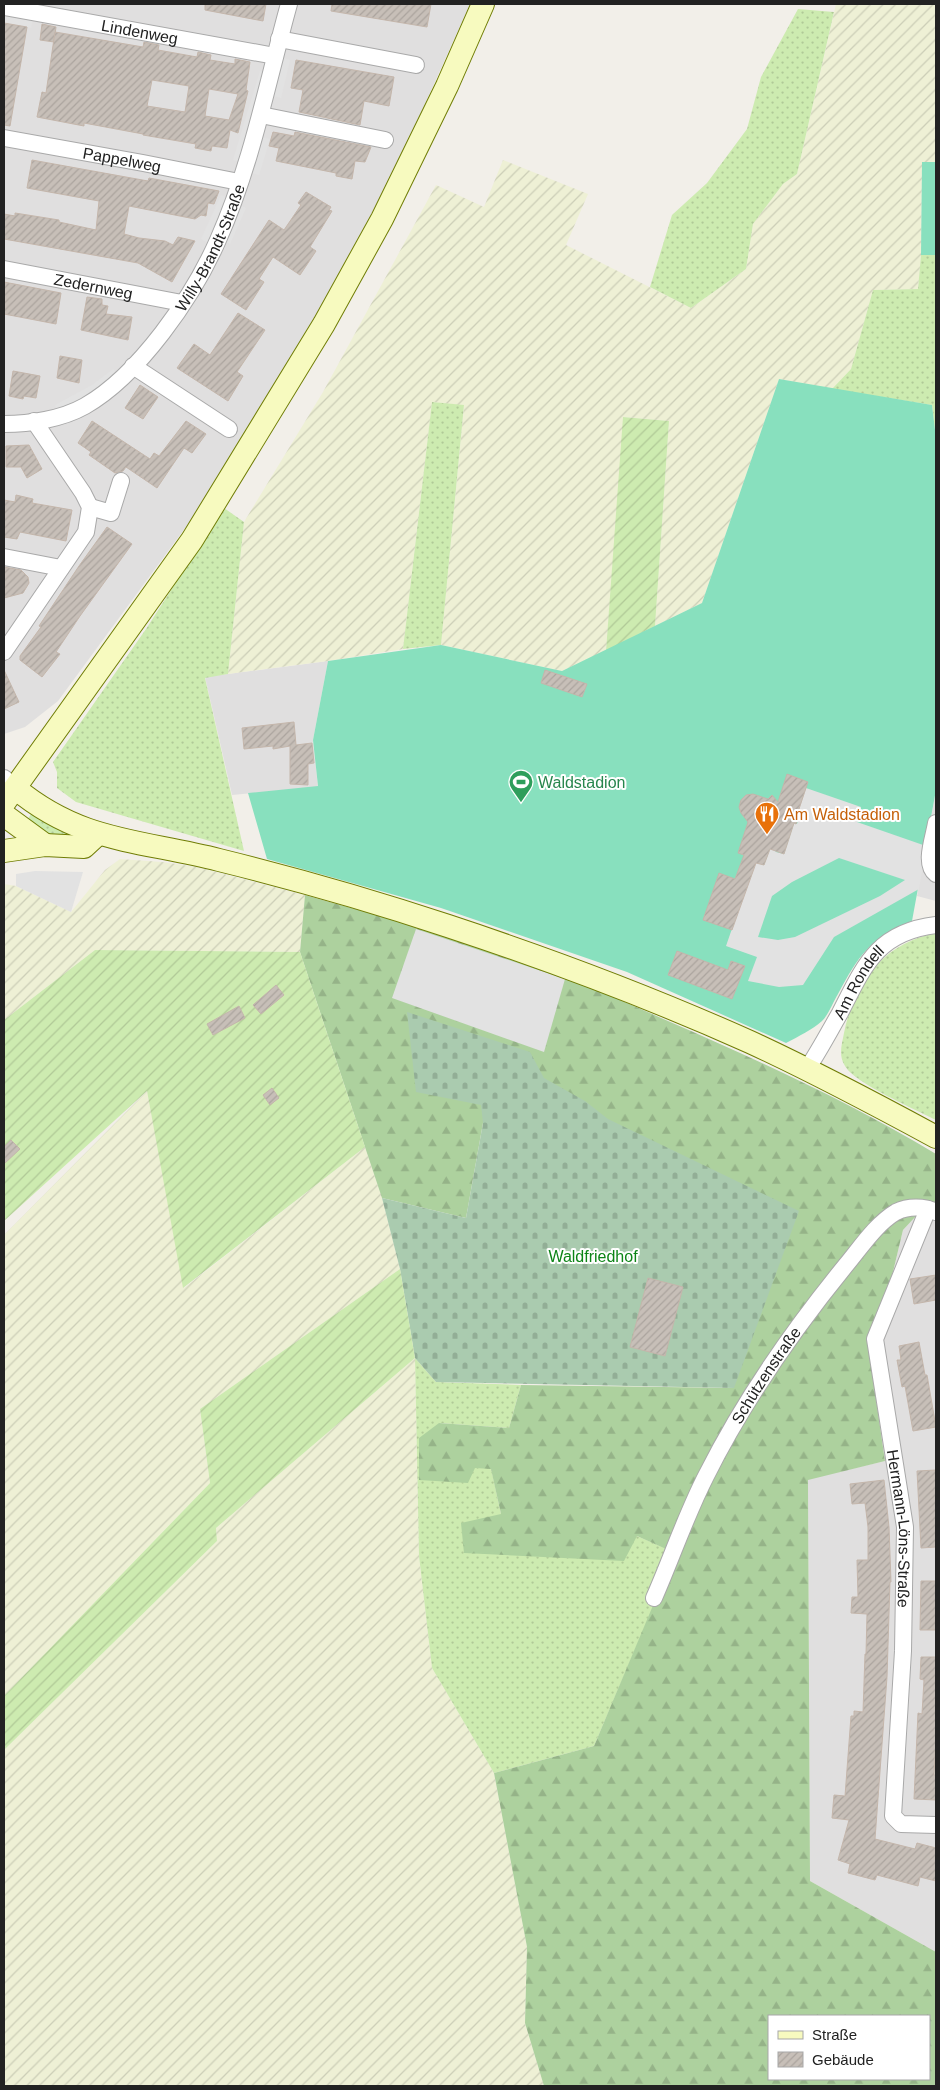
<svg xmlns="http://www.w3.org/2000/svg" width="940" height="2090" font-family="Arial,sans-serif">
<defs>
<pattern id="farmland-furrows" width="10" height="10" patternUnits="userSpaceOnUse" patternTransform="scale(1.25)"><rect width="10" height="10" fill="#eef0d5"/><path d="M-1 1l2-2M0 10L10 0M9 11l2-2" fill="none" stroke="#ccceb7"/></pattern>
<pattern id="grass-dots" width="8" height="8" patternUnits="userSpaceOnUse" patternTransform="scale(1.25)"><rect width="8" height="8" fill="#cdebb0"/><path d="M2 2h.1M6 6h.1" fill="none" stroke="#b0c997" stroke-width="1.8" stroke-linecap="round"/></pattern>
<pattern id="forest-firs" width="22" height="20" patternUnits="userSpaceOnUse" patternTransform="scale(1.25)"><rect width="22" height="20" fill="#add19e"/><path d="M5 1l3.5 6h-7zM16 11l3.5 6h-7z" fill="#95b388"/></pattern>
<pattern id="cemetery-stones" width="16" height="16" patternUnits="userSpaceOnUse" patternTransform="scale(1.25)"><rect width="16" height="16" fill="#aacbaf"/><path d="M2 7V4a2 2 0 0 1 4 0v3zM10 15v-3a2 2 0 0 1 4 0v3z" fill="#92ae96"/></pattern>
<pattern id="garden-furrows" width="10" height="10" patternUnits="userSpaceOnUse" patternTransform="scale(1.25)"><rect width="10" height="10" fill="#cdebb0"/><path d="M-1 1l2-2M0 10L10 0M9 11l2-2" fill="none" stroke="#b0c997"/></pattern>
<pattern id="building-hatch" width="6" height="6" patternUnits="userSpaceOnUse" patternTransform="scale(1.25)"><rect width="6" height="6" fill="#c7bfb8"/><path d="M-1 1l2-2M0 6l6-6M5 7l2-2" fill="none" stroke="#aba49e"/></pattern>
</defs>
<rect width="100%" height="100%" fill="#f2efe9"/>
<g fill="#e0dfdf">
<polygon points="4,4 470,4 376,213 216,486 58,701 25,727 4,734"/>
<polygon points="328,661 313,740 318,787 232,795 205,677"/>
<polygon points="936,790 936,901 917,896"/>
<polygon points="936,1205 936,1952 810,1881 808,1479 885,1461 871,1364 903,1230 917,1215"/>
</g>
<g fill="url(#farmland-furrows)">
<polygon points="836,4 936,4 936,162 922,162 921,255 918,289 873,290 851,369 832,389 779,379 702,603 655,626 669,421 624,417 606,651 562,671 441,645 464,406 432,402 403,649 328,661 228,674 244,522 323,392 436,185 484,207 503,160 588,194 566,245 691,308 746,269 753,224 783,184 797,174"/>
<polygon points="120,859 162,862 197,867 305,895 300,952 95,950 4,1020 4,884 16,886 71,912 105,870"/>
<polygon points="147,1091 184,1288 365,1147 382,1198 400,1269 200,1409 210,1483 4,1696 4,1235"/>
<polygon points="415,1358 419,1556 432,1668 494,1773 527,1947 525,2023 544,2086 4,2086 4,1750 217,1541 216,1528"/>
</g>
<g fill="url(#grass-dots)">
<polygon points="798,9 834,12 797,174 783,184 753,224 746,269 691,308 650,287 672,215 707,183 747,129 761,77"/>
<polygon points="921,255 936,255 936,438 932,405 832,389 851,369 873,290 918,289"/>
<polygon points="432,402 464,405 441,645 403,649"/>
<polygon points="224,508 244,522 228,674 205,678 244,851 76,802 57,788 57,772 53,762 146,629"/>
<polygon points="31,814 82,836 44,837 25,824"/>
<path d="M936 933V1120C917 1110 854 1083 845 1066 838 1055 842 1044 844 1033 854 982 884 943 936 933Z"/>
<polygon points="415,1358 436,1382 521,1385 509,1428 439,1423 475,1468 491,1468 501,1514 637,1536 676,1553 594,1746 494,1773 432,1668 419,1556"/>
</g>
<path fill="url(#forest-firs)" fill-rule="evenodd" d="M305 895C379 916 456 935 529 962 576 980 622 1001 668 1021 760 1061 851 1103 936 1154V1205L917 1215 903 1230 871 1364 885 1461 808 1480 810 1881 936 1952V2086H544L525 2023 527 1947 494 1773 594 1746 675 1553 637 1536 624 1561 464 1553 461 1523 501 1514 491 1469 475 1468 468 1483 419 1480V1438L439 1423 509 1428 521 1385 734 1388 483 1123 466 1218 382 1198 300 952ZM769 2016H929V2079H769Z"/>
<polygon fill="url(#cemetery-stones)" points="407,1012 530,1052 544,1078 585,1101 608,1119 799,1211 734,1388 436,1382 415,1358 400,1269 382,1198 466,1218 483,1123 481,1105 416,1092"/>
<g fill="url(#garden-furrows)">
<polygon points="623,417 669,421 655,626 606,651"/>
<polygon points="95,950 300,952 365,1147 183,1288 147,1091 4,1221 4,1020"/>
<polygon points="400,1269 415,1358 216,1528 217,1541 4,1750 4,1696 210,1483 200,1409"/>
</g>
<g fill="#88e0be">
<polygon points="922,162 936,162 936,255 921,255"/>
<path d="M779 379 932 405 936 438V790L912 921C869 939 859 955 838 994 833 1002 829 1014 822 1021 812 1030 799 1036 786 1043L627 972 441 908 267 859 248 793 318 786 313 740 328 661 441 645 562 671 702 603Z"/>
</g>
<g fill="#e2e2e2" fill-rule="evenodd">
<polygon points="4,12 33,18 31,28 4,23"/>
<polygon points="283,58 290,60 281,98 274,96"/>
<polygon points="260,71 265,73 240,162 233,160"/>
<polygon points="262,137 270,139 259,175 251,173"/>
<polygon points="221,195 227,197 208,243 201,239"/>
<polygon points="240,205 246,208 230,244 224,241"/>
<polygon points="113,369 116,372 99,386 81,399 56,410 55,405 92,385"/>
<path d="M806 788 861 807 857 822 926 846 919 889 834 937 803 985 779 987 748 981 757 957 726 946 755 862 764 865 771 846 776 852 784 854 794 823 797 824 801 811 798 809ZM839 858 905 880 880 896 795 937 778 940 758 937 772 896 792 882Z"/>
<polygon points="35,871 83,872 71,912 16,886 16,874"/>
<polygon points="416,929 565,979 544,1052 392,998"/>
</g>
<g fill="url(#building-hatch)" stroke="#c4b6ab" fill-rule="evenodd">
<polygon points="205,4 266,4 263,21 205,10"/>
<polygon points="332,4 431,4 427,27 331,11"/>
<polygon points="4,23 27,27 10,126 4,125"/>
<polygon points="42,24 56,27 54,42 40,40"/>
<path d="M55 32 143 47 144 42 159 45 158 50 197 57 198 52 211 55 210 60 235 64V59L250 62 246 90 248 91 238 133 230 130 227 148 212 146 211 151 195 148 196 144 143 135V134L84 123V126L37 117 42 92 46 93ZM152 80 189 86 185 112 147 106ZM209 89 238 94 229 120 205 116Z"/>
<polygon points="296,60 394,77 389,106 364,101 360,125 299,112 303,90 291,88"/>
<polygon points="273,132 294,136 295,132 371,147 365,162 355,161 352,179 336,176 336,173 276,161 279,148 269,146"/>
<polygon points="32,160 148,181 149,178 219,191 214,204 208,203 206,216 201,215 195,219 129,206 124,234 139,238 165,241 173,245 178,237 195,241 172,282 138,263 4,239 4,214 15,216 15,213 59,220 59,222 96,230 99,201 27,188"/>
<polygon points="306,192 331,207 329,210 332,211 310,247 316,251 300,275 273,257 259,279 264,282 246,310 221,294 269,220 284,230 301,205 298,203"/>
<polygon points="4,282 61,293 56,324 4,314"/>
<polygon points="87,297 102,299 102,305 108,306 106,314 132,317 128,340 81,330"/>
<polygon points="238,313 265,330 237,372 243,376 228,401 177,368 194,344 210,355"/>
<polygon points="60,356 82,360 79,383 57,378"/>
<polygon points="13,371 40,376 36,398 24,396 23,399 9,396"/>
<polygon points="140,385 158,397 143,419 125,408"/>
<polygon points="92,421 150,459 154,453 159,456 186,421 206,434 192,453 184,448 157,488 126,467 123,471 115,473 89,455 91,452 78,443"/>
<polygon points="29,445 42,469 27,478 21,467 6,467 6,446"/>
<polygon points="16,495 33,499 32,503 72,510 66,541 20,532 17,539 4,537 4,500 15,502"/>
<polygon points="107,527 132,544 80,616 56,652 60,654 42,677 20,660 20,656 41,627 39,626 79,566"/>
<polygon points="4,567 21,570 28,577 29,583 23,593 4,598"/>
<polygon points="4,670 19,702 4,709"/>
<polygon points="545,670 587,684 582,697 541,683"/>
<polygon points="294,722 296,745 312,743 314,763 308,764 308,785 290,784 290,746 273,749 273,746 244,749 242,728"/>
<polygon points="787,774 808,782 799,809 801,810 796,824 794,823 784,854 770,849 764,865 756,863 732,930 703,920 719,873 735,879 744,855 738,853 748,822 741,813 739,807 741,800 746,795 753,794 768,799 772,795 778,802"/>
<polygon points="677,951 728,970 731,961 745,966 732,999 668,975"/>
<polygon points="276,985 284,995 261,1014 253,1005"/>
<polygon points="239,1006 245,1018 213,1035 207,1024"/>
<polygon points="272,1088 279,1098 270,1105 263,1095"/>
<polygon points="11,1140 20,1149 4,1164 4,1147"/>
<polygon points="936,1275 936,1300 914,1304 910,1279"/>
<polygon points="648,1278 683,1287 665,1356 630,1347"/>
<polygon points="919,1342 925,1375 927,1375 936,1427 913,1431 905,1386 902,1387 897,1360 901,1360 899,1346"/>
<polygon points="936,1470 936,1547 921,1548 917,1471"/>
<polygon points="884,1480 889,1527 891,1582 890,1582 887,1677 875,1839 915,1849 917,1843 936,1848 936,1881 920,1877 918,1886 877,1875 875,1880 848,1873 850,1864 838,1860 849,1820 832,1818 834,1795 845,1796 851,1716 854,1716 854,1711 863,1712 865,1654 866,1654 867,1614 851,1613 852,1597 858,1597 857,1560 868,1560 868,1527 865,1503 852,1504 850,1484"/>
<polygon points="921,1581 936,1581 936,1630 920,1630"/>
<polygon points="921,1657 936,1657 936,1739 934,1775 936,1775 936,1800 914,1799 918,1713 922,1714 924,1680 920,1679"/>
</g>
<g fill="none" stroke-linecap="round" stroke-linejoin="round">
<defs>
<g id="minor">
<path id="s1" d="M4 7 275 56"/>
<polyline points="279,39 416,65"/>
<polyline points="261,115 385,140"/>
<path id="s2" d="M4 138 143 163 239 182"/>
<path id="s3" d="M4 269 182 303"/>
<polyline points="133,366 229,429"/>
<path id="s4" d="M4 424C30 424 62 419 85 406 139 375 193 297 218 240 252 164 267 83 289 4"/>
<polyline points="90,507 111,513 121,481"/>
<polyline points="4,557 61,568"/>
<polyline points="4,652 86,532 90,507 83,493 34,421"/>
<polyline points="4,778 15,788"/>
<path d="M936 823C934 837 923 864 936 874"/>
<path id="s5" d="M807 1069C819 1051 829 1032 840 1013 864 966 877 932 936 925"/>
<path id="s6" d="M928 1209 875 1339 905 1527 903 1651 893 1816 901 1824 936 1825"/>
<path id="s7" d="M654 1598C672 1557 686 1515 706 1476 744 1400 793 1330 846 1265 861 1247 876 1224 896 1212 908 1206 924 1206 936 1212"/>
</g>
<g id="secondary">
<path d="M15 788C81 843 141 840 219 860 296 879 373 901 448 926 551 960 652 998 750 1042 813 1071 875 1104 936 1137"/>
<polyline points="4,803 192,540 324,324 382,219 447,86 483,4"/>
<polyline points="4,815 45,845"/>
<polyline points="4,851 45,845 84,847 98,834"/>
</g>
</defs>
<use href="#minor" stroke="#a9a9a9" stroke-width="18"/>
<use href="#secondary" stroke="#707d05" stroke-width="24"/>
<use href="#minor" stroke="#fff" stroke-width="16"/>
<use href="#secondary" stroke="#f7fabf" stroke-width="22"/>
</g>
<defs>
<symbol id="stadium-pin" viewBox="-11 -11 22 30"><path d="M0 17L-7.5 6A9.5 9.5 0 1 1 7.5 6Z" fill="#2e9e5b" stroke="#fff"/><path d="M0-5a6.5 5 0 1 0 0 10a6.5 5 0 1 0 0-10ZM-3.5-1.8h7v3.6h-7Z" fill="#fff"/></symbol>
<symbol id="restaurant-pin" viewBox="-11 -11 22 30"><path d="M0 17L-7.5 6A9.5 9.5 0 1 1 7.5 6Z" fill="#e8710a" stroke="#fff"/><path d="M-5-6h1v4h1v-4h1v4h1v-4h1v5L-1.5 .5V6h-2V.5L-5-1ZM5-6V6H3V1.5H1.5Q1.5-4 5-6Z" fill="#fff"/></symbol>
</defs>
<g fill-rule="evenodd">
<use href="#stadium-pin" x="507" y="768" width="28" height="38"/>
<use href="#restaurant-pin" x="753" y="800" width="28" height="38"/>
</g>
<g text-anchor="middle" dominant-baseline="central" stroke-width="4" stroke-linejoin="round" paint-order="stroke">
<g font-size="16" fill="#222" stroke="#fff">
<text stroke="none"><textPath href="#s1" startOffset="138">Lindenweg</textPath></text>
<text stroke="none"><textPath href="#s2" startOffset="120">Pappelweg</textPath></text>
<text stroke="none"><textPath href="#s4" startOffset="289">Willy-Brandt-Straße</textPath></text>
<text stroke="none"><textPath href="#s3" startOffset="91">Zedernweg</textPath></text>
<text stroke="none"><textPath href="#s5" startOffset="101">Am Rondell</textPath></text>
<text stroke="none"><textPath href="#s7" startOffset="250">Schützenstraße</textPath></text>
<text stroke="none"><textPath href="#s6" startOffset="332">Hermann-Löns-Straße</textPath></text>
</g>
<g font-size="16" fill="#27864d" stroke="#fff" text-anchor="start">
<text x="538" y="782">Waldstadion</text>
</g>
<g font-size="16" fill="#c56008" stroke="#fff" text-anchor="start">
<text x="784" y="814">Am Waldstadion</text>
</g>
<g font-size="16" fill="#0c8416" stroke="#fff">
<text x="593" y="1256">Waldfriedhof</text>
</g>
</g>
<rect width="940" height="2090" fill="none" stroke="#222222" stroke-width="10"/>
<rect x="768" y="2015" width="162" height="65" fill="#ffffff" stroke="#a7a7a7"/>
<rect x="778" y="2031" width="25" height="8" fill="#f7fabf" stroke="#a7a7a7"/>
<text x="812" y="2040" font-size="15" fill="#222222">Straße</text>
<rect x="778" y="2052" width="25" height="15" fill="url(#building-hatch)" stroke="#a7a7a7"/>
<text x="812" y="2065" font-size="15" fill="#222222">Gebäude</text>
</svg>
